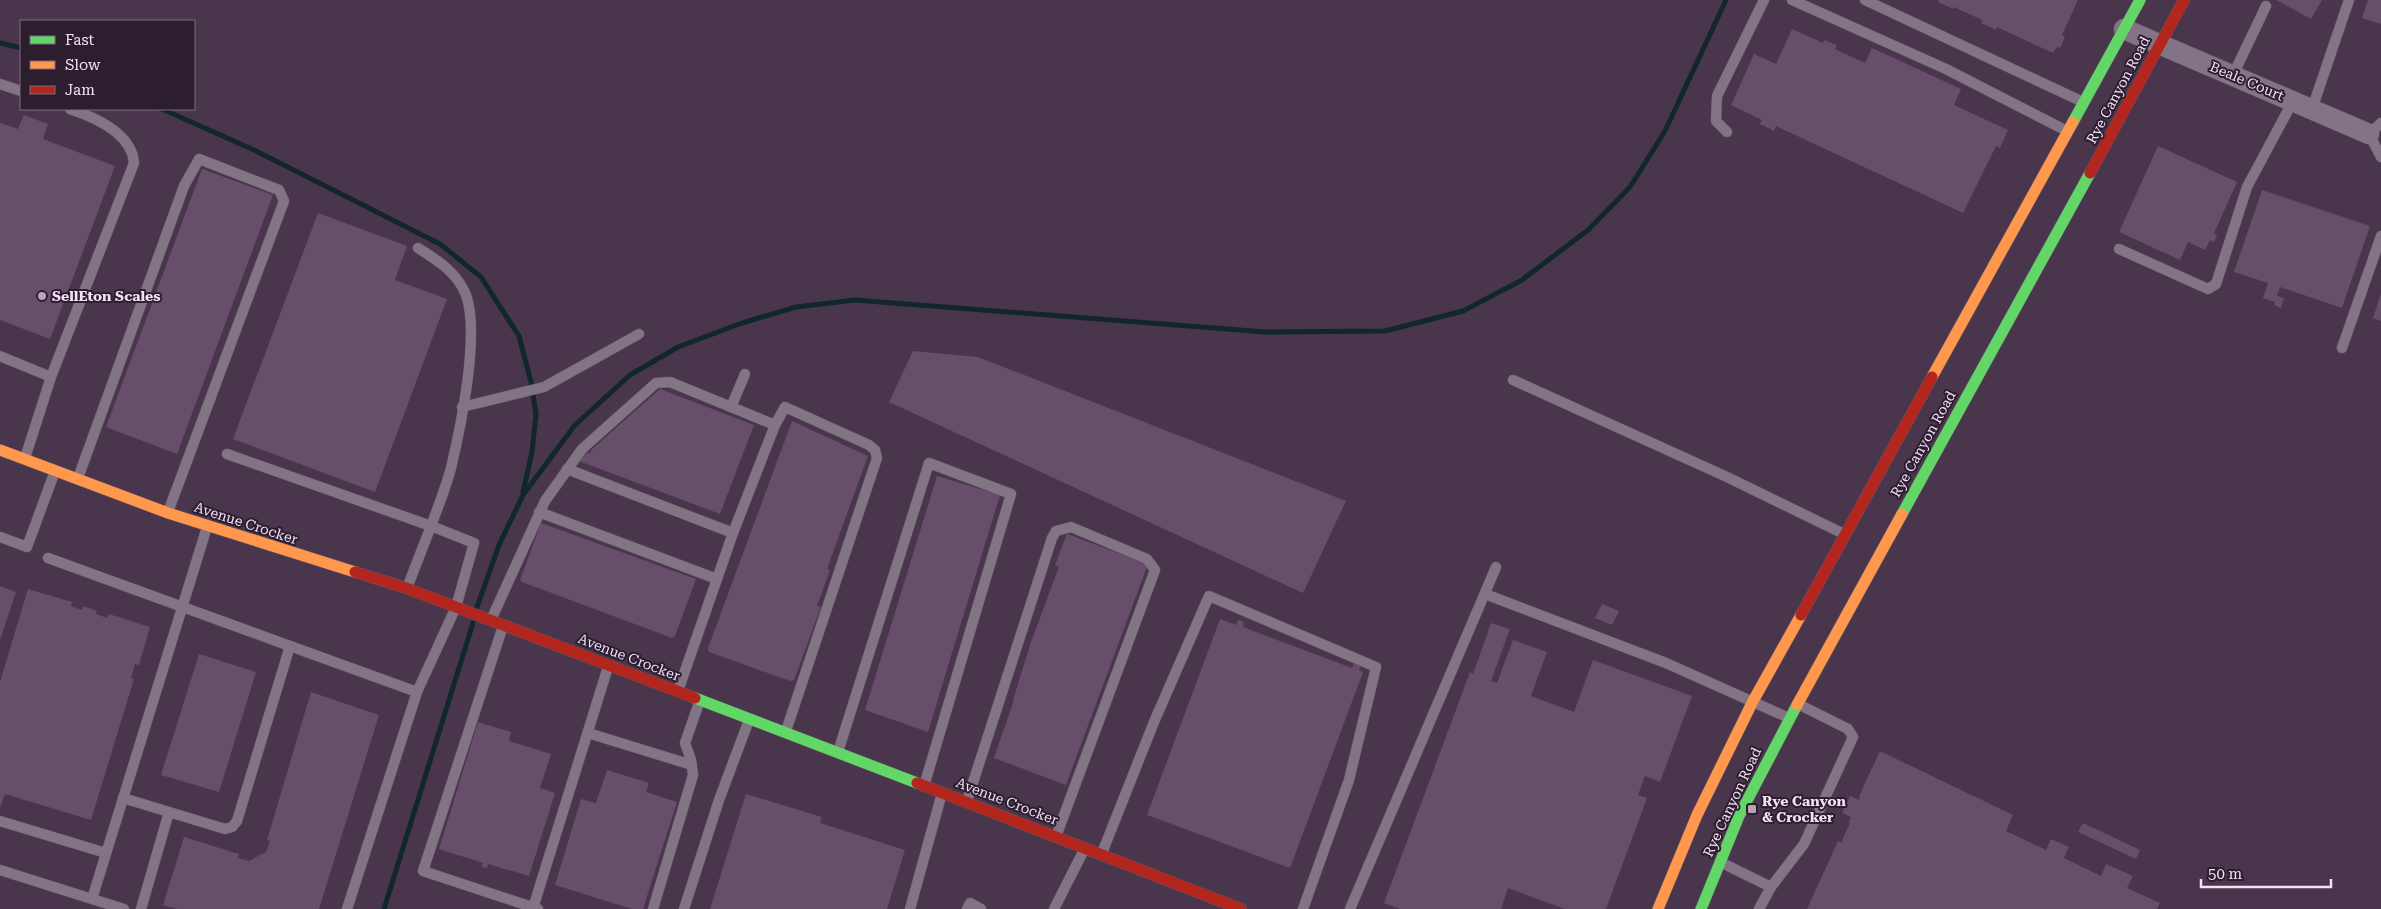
<svg xmlns="http://www.w3.org/2000/svg" width="2381" height="909" font-family="'Roboto Serif',serif">
<rect width="100%" height="100%" fill="#49364c"/>
<g fill="none" stroke-linecap="round" stroke-linejoin="round">
<g stroke="#10272b" stroke-width="5">
<polyline points="0,43 21,48"/>
<polyline points="162,109 254,150 440,244 481,277 519,336 531,382 536,414 532,452 523,492"/>
<polyline points="477,607 499,545 523,495 575,425 630,375 678,347 742,323 796,307 855,300 1265,332 1385,331 1463,311 1522,280 1588,230 1630,187 1665,131 1726,0"/>
<polyline points="384,909 473,623"/>
</g>
</g>
<g fill="#674e6a">
<polygon points="1939,0 2078,0 2062,35 2065,37 2060,48 2057,47 2053,53 1997,27 1996,30 1981,23 1982,20 1954,7 1953,9 1938,2"/>
<polygon points="2276,0 2322,0 2311,19"/>
<polygon points="2368,0 2381,0 2381,24 2362,18"/>
<polygon points="1792,29 1823,43 1824,40 1837,45 1835,49 1865,63 1872,48 1961,89 1954,105 2008,130 2000,148 1996,146 1963,213 1776,126 1774,131 1760,124 1762,120 1731,105 1754,54 1776,64"/>
<polygon points="24,115 48,124 43,139 115,166 50,339 0,320 0,123 18,129"/>
<polygon points="2158,146 2237,182 2214,233 2217,235 2214,242 2210,240 2205,250 2188,242 2180,260 2119,232"/>
<polygon points="202,169 273,195 177,454 106,427"/>
<polygon points="2262,190 2370,226 2342,308 2280,287 2277,296 2284,298 2281,308 2274,305 2275,302 2263,298 2268,283 2234,272"/>
<polygon points="318,213 407,246 395,280 447,299 375,492 233,439"/>
<polygon points="2381,294 2381,321 2373,318"/>
<polygon points="913,351 978,357 1346,501 1303,593 889,402"/>
<polygon points="660,389 754,425 720,514 579,461 588,452 590,454 591,450"/>
<polygon points="792,421 868,456 827,569 830,570 817,606 821,607 794,680 790,681 709,652 708,648"/>
<polygon points="937,476 1000,495 928,732 865,710"/>
<polygon points="541,523 696,579 675,636 671,638 664,635 522,582 520,580"/>
<polygon points="1067,534 1148,564 1066,785 994,758 1014,700 1013,700 1031,642 1059,567 1055,565"/>
<polygon points="0,586 16,592 0,640"/>
<polygon points="28,589 72,602 71,606 82,610 83,606 97,611 96,614 107,618 109,614 150,627 139,665 135,664 131,678 134,679 91,820 5,794 0,808 0,682"/>
<polygon points="1602,604 1619,611 1612,625 1595,618"/>
<polygon points="1220,619 1236,625 1238,620 1244,622 1243,627 1352,668 1355,662 1361,664 1359,670 1363,672 1290,868 1147,815"/>
<polygon points="1491,623 1510,629 1491,681 1497,683 1513,640 1547,652 1531,696 1574,712 1593,660 1692,696 1660,782 1645,776 1638,795 1647,798 1606,909 1565,909 1508,888 1501,909 1400,909 1384,903 1470,672 1473,674"/>
<polygon points="199,654 256,672 219,792 161,775"/>
<polygon points="311,692 379,715 319,909 177,909 163,905 184,837 239,854 238,858 249,861 266,852 270,841 267,840"/>
<polygon points="478,722 511,732 509,741 551,754 540,788 555,793 529,876 488,864 487,868 482,867 483,863 439,849"/>
<polygon points="1880,751 2013,815 2006,831 2046,850 2051,839 2069,847 2064,858 2101,876 2106,864 2133,876 2127,888 2160,903 2157,909 1807,909 1838,841 1841,843 1850,823 1849,822 1851,817 1842,813 1850,796 1859,800 1860,794"/>
<polygon points="607,770 649,783 646,792 677,802 643,909 632,909 555,885 581,799 596,803"/>
<polygon points="746,794 822,817 820,823 905,850 887,909 710,909"/>
<polygon points="2083,823 2140,850 2136,859 2078,832"/>
</g>
<g fill="none" stroke-linecap="round" stroke-linejoin="round">
<defs>
<g id="lane">
<polyline points="1792,0 1946,69 2067,131"/>
<polyline points="1865,0 2083,102"/>
<polyline points="2233,75 2266,6"/>
<polyline points="0,84 21,91"/>
<polyline points="2312,109 2349,0"/>
<polyline points="2381,123 2369,134 2381,157"/>
<polyline points="1727,132 1716,121 1717,96 1764,0"/>
<polyline points="2119,249 2208,289 2216,284 2247,187 2293,101"/>
<polyline points="2342,348 2381,236"/>
<polyline points="0,356 51,377"/>
<polyline points="1513,380 1727,477 1844,534"/>
<polyline points="462,407 544,387 639,334"/>
<polyline points="731,407 745,374"/>
<polyline points="227,454 431,526 407,588"/>
<path d="M25 458 51 377 134 163C132 133 94 117 70 109"/>
<polyline points="567,469 733,533"/>
<polyline points="78,478 184,186 199,159 279,190 284,201 168,512"/>
<polyline points="539,512 717,579"/>
<polyline points="0,537 27,547 55,471"/>
<polyline points="48,558 290,646"/>
<polyline points="1485,594 1666,663 1789,718"/>
<polyline points="491,620 545,501 582,449 656,383 670,382 775,425 785,407 869,445 875,450 877,458 786,731"/>
<polyline points="503,626 423,871 538,909"/>
<polyline points="678,691 733,533 775,425"/>
<polyline points="588,733 692,765"/>
<polyline points="838,752 929,463 1011,494 924,786"/>
<polyline points="123,798 169,812 141,909"/>
<polyline points="967,801 1052,538 1056,531 1071,527 1147,559 1155,570 1057,834"/>
<polyline points="169,812 225,829 232,827 237,821 290,646 417,692"/>
<polyline points="0,821 106,853"/>
<polyline points="1102,853 1154,722 1209,596 1376,667 1349,780 1303,909"/>
<polyline points="1720,862 1771,887"/>
<polyline points="0,870 92,899"/>
<polyline points="533,908 608,667"/>
<polyline points="124,909 92,899 207,527"/>
<path d="M347 909 417 692 456 607 474 543 431 526C438 507 446 487 451 468 461 426 480 334 466 295 457 272 437 260 418 248"/>
<polyline points="653,909 693,775 691,760 685,743 700,700"/>
<polyline points="684,909 719,800 749,720"/>
<polyline points="910,909 942,793"/>
<polyline points="967,909 970,903 981,909"/>
<polyline points="1054,909 1085,848"/>
<polyline points="1350,909 1496,567"/>
<polyline points="1759,909 1771,887 1804,844 1853,737 1848,729 1798,704"/>
</g>
<polyline id="street" points="2124,29 2369,134"/>
<g id="fast">
<polyline points="2073,122 2140,0"/>
<polyline points="1902,514 2090,173"/>
<polyline points="695,698 917,783"/>
<polyline points="1701,909 1739,816 1797,705"/>
</g>
<g id="slow">
<polyline points="1932,377 2073,122"/>
<polyline points="0,450 168,513 355,572"/>
<polyline points="1797,705 1902,514"/>
<polyline points="1658,909 1697,815 1753,701 1801,615"/>
</g>
<g id="jam">
<polyline points="2090,173 2184,0"/>
<polyline points="355,572 406,588 695,698"/>
<polyline points="1801,615 1932,377"/>
<polyline points="917,783 1241,909"/>
</g>
</defs>
<use href="#lane" stroke="#655668" stroke-width="11"/>
<use href="#street" stroke="#655668" stroke-width="21"/>
<use href="#fast" stroke="#655668" stroke-width="12"/>
<use href="#slow" stroke="#655668" stroke-width="12"/>
<use href="#jam" stroke="#655668" stroke-width="12"/>
<use href="#lane" stroke="#837485" stroke-width="10"/>
<use href="#street" stroke="#837485" stroke-width="20"/>
<use href="#fast" stroke="#63d668" stroke-width="11"/>
<use href="#slow" stroke="#ff974d" stroke-width="11"/>
<use href="#jam" stroke="#b3261e" stroke-width="11"/>
</g>
<g fill="#b9a4bc" stroke="#2c1d2f" stroke-width="2">
<circle cx="42" cy="296" r="5"/>
<rect x="1747" y="804" width="10" height="10" rx="2.5"/>
</g>
<g text-anchor="middle" dominant-baseline="central" stroke-width="4" stroke-linejoin="round" paint-order="stroke">
<g font-size="14" fill="#f5e0f8" stroke="#2c1d2f">
<text transform="translate(2247 81) rotate(23)">Beale Court</text>
<text transform="translate(2118 90) rotate(-62)">Rye Canyon Road</text>
<text transform="translate(1923 444) rotate(-61)">Rye Canyon Road</text>
<text transform="translate(246 523) rotate(18)">Avenue Crocker</text>
<text transform="translate(629 657) rotate(21)">Avenue Crocker</text>
<text transform="translate(1007 801) rotate(21)">Avenue Crocker</text>
<text transform="translate(1732 802) rotate(-65)">Rye Canyon Road</text>
</g>
<g font-size="14" font-weight="bold" fill="#f5e0f8" stroke="#2c1d2f" text-anchor="start">
<text x="52" y="296">SellEton Scales</text>
<text x="1762" y="801">Rye Canyon<tspan x="1762" dy="16">&amp; Crocker</tspan></text>
</g>
</g>
<rect x="20" y="20" width="175" height="90" fill="#2c1d2f" stroke="#7c6b7f"/>
<rect x="30" y="36" width="25" height="8" fill="#63d668" stroke="#7c6b7f"/>
<text x="65" y="45" font-size="15" fill="#f5e0f8">Fast</text>
<rect x="30" y="61" width="25" height="8" fill="#ff974d" stroke="#7c6b7f"/>
<text x="65" y="70" font-size="15" fill="#f5e0f8">Slow</text>
<rect x="30" y="86" width="25" height="8" fill="#b3261e" stroke="#7c6b7f"/>
<text x="65" y="95" font-size="15" fill="#f5e0f8">Jam</text>
<path d="M2201 879v8h130v-8" fill="none" stroke="#f5e0f8" stroke-width="2.5"/>
<text x="2208" y="879" font-size="15" fill="#f5e0f8" stroke="#2c1d2f" stroke-width="4" paint-order="stroke">50 m</text>
</svg>
